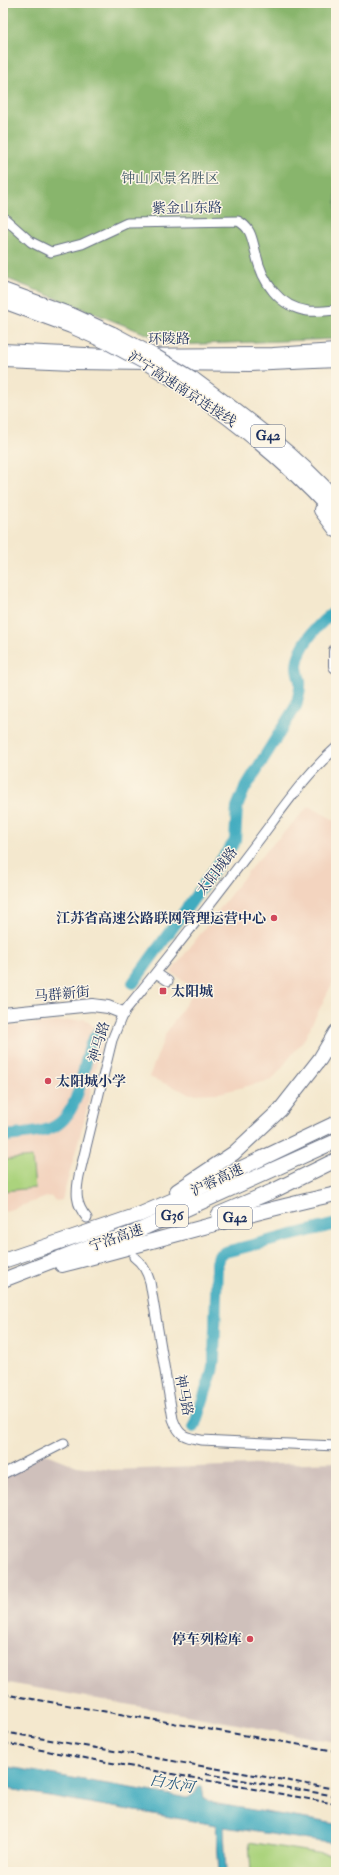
<svg xmlns="http://www.w3.org/2000/svg" width="339" height="1875" font-family="'IM FELL Double Pica','Noto Serif SC',serif">
<rect width="100%" height="100%" fill="#fcf5e5"/>
<filter id="ink" filterUnits="userSpaceOnUse"><feTurbulence type="fractalNoise" baseFrequency=".025" numOctaves="2"/><feDisplacementMap in="SourceGraphic" scale="8" xChannelSelector="R" yChannelSelector="G"/><feConvolveMatrix kernelMatrix="1 2 1 2 8 2 1 2 1" color-interpolation-filters="sRGB"/></filter>
<filter id="wash" filterUnits="userSpaceOnUse"><feTurbulence type="fractalNoise" baseFrequency=".012" numOctaves="4" result="noise"/><feDisplacementMap in="SourceGraphic" scale="16" xChannelSelector="R" yChannelSelector="G"/><feGaussianBlur stdDeviation="0.9" result="paint"/><feColorMatrix in="noise" values="0 0 0 0 0 0 0 0 0 0 0 0 0 0 0 0 0 1.4 0 .05"/><feComposite in="paint" operator="in"/></filter>
<g filter="url(#wash)">
<rect width="100%" height="100%" fill="#f4e8ce"/>
<g fill="#f3d4bf">
<polygon points="309,806 336,821 336,976 305,1038 272,1080 219,1093 190,1094 149,1077 166,1033 195,990 171,972 254,864"/>
<polygon points="85,1019 103,1035 84,1121 62,1200 56,1201 50,1196 3,1212 3,1027"/>
</g>
<polygon fill="#cfc0bb" points="44,1453 77,1466 112,1470 336,1462 336,1742 3,1682 3,1473"/>
<g fill="#abd37d" stroke="#63816e">
<polygon points="32,1157 35,1188 3,1191 3,1160"/>
<polygon points="249,1842 336,1856 336,1872 251,1872"/>
</g>
<polygon fill="#88b56c" stroke="#527265" points="3,3 336,3 336,339 174,345 3,277"/>
<polygon fill="#40abbf" stroke="#2e6d8e" points="3,1766 188,1798 195,1793 199,1786 202,1786 204,1798 212,1803 336,1824 336,1844 224,1827 226,1872 219,1872 216,1825 3,1788"/>
<g fill="none" stroke-linecap="round" stroke-linejoin="round">
<g stroke="#40abbf" stroke-width="12">
<path d="M133 983 235 841 237 807 244 790 296 706C298 697 301 690 300 681 299 676 297 671 297 666 298 646 320 621 336 611"/>
<path d="M3 1136C17 1135 32 1134 46 1130 79 1121 81 1074 90 1047 91 1041 96 1036 99 1031"/>
<polyline points="194,1427 212,1372 214,1359 217,1263 219,1256 225,1252 336,1224"/>
</g>
</g>
</g>
<g filter="url(#ink)">
<g fill="none" stroke-linecap="round" stroke-linejoin="round">
<defs>
<g id="minor">
<path d="M3 217 31 242 51 252 82 244 127 223 238 221C252 228 252 240 256 254 262 282 279 307 308 311 317 312 327 311 336 310"/>
<polyline points="156,973 168,981"/>
<path d="M87 1218C75 1204 76 1192 79 1176L112 1040 123 1013C169 957 214 899 258 841 283 808 305 775 336 748"/>
<path d="M134 1257C143 1264 147 1271 150 1282L173 1419C179 1436 184 1437 201 1440L336 1446"/>
<polyline points="3,1474 64,1443"/>
</g>
<g id="major">
<polyline points="3,350 106,355 273,354 336,350"/>
<polyline points="3,360 74,363 148,364"/>
<polyline points="166,364 250,365 336,361"/>
<polyline points="3,1014 92,1005 108,1007 123,1013"/>
</g>
<g id="highway">
<polyline points="3,290 74,316 113,334"/>
<polyline points="3,301 71,326 109,343"/>
<path d="M193 379C243 416 294 453 336 500"/>
<path d="M187 388C241 425 292 467 336 516"/>
<polyline points="321,510 336,530"/>
<polyline points="336,651 336,666"/>
<polyline points="177,1191 234,1153 280,1110 320,1059 336,1032"/>
<polyline points="219,1214 273,1191 336,1160"/>
<polyline points="3,1261 141,1214 187,1194 336,1123"/>
<path d="M62 1265C153 1242 243 1214 336 1194"/>
<polyline points="3,1280 88,1247 131,1234 336,1141"/>
</g>
</defs>
<use href="#minor" stroke="#677085" stroke-width="11"/>
<use href="#major" stroke="#677085" stroke-width="14"/>
<use href="#highway" stroke="#677085" stroke-width="16"/>
<use href="#minor" stroke="#fff" stroke-width="9"/>
<use href="#major" stroke="#fff" stroke-width="12"/>
<use href="#highway" stroke="#fff" stroke-width="14"/>
<g stroke="#1b2f5e" stroke-width="2" stroke-dasharray="6 3" stroke-linecap="butt">
<polyline points="3,1694 336,1751"/>
<polyline points="3,1732 336,1789"/>
<polyline points="3,1743 336,1804"/>
<polyline points="206,1774 336,1796"/>
</g>
<defs>
<g id="highway-bridge">
<polyline points="113,334 156,357 193,379"/>
<polyline points="109,343 150,365 187,388"/>
</g>
</defs>
<use href="#highway-bridge" stroke="#677085" stroke-width="16" stroke-linecap="butt"/>
<use href="#highway-bridge" stroke="#fff" stroke-width="14"/>
</g>
</g>
<g fill="#d1495b" stroke="#fcf5e5" stroke-width="1.5">
<circle cx="274" cy="918" r="4"/>
<rect x="159" y="987" width="8" height="8" rx="2"/>
<circle cx="48" cy="1081" r="4"/>
<circle cx="250" cy="1639" r="4"/>
</g>
<g text-anchor="middle" dominant-baseline="central" stroke-width="3" stroke-linejoin="round" paint-order="stroke">
<g fill="#fcf5e5" stroke="#5e6a86" stroke-width="1">
<rect x="251" y="425" width="34" height="22" rx="3"/>
<rect x="156" y="1205" width="32" height="22" rx="3"/>
<rect x="218" y="1207" width="34" height="22" rx="3"/>
</g>
<g font-size="13" font-weight="bold" fill="#1b2f5e">
<text x="268" y="436">G42</text>
<text x="172" y="1216">G36</text>
<text x="235" y="1218">G42</text>
</g>
<g font-size="14" fill="#3f5866" stroke="#fcf5e5">
<text x="170" y="178">钟山风景名胜区</text>
</g>
<g font-size="14" fill="#1b2f5e" stroke="#fcf5e5">
<text transform="translate(187 208) rotate(-1)">紫金山东路</text>
<text transform="translate(169 339) rotate(-1)">环陵路</text>
<text transform="translate(182 389) rotate(33)">沪宁高速南京连接线</text>
<text transform="translate(217 871) rotate(-52)">太阳城路</text>
<text transform="translate(62 994) rotate(-5)">马群新街</text>
<text transform="translate(99 1042) rotate(-73)">神马路</text>
<text transform="translate(217 1180) rotate(-25)">沪蓉高速</text>
<text transform="translate(116 1238) rotate(-19)">宁洛高速</text>
<text transform="translate(184 1395) rotate(79)">神马路</text>
</g>
<g font-size="14" font-weight="bold" fill="#1b2f5e" stroke="#fcf5e5" text-anchor="end">
<text x="266" y="918">江苏省高速公路联网管理运营中心</text>
<text x="171" y="991" text-anchor="start">太阳城</text>
<text x="56" y="1081" text-anchor="start">太阳城小学</text>
<text x="242" y="1639">停车列检库</text>
</g>
<g font-size="15" font-style="italic" fill="#285a80" stroke="#fcf5e5">
<text transform="translate(172 1784) rotate(10)">白水河</text>
</g>
</g>
<rect width="339" height="1875" fill="none" stroke="#fcf5e5" stroke-width="16"/>
</svg>
